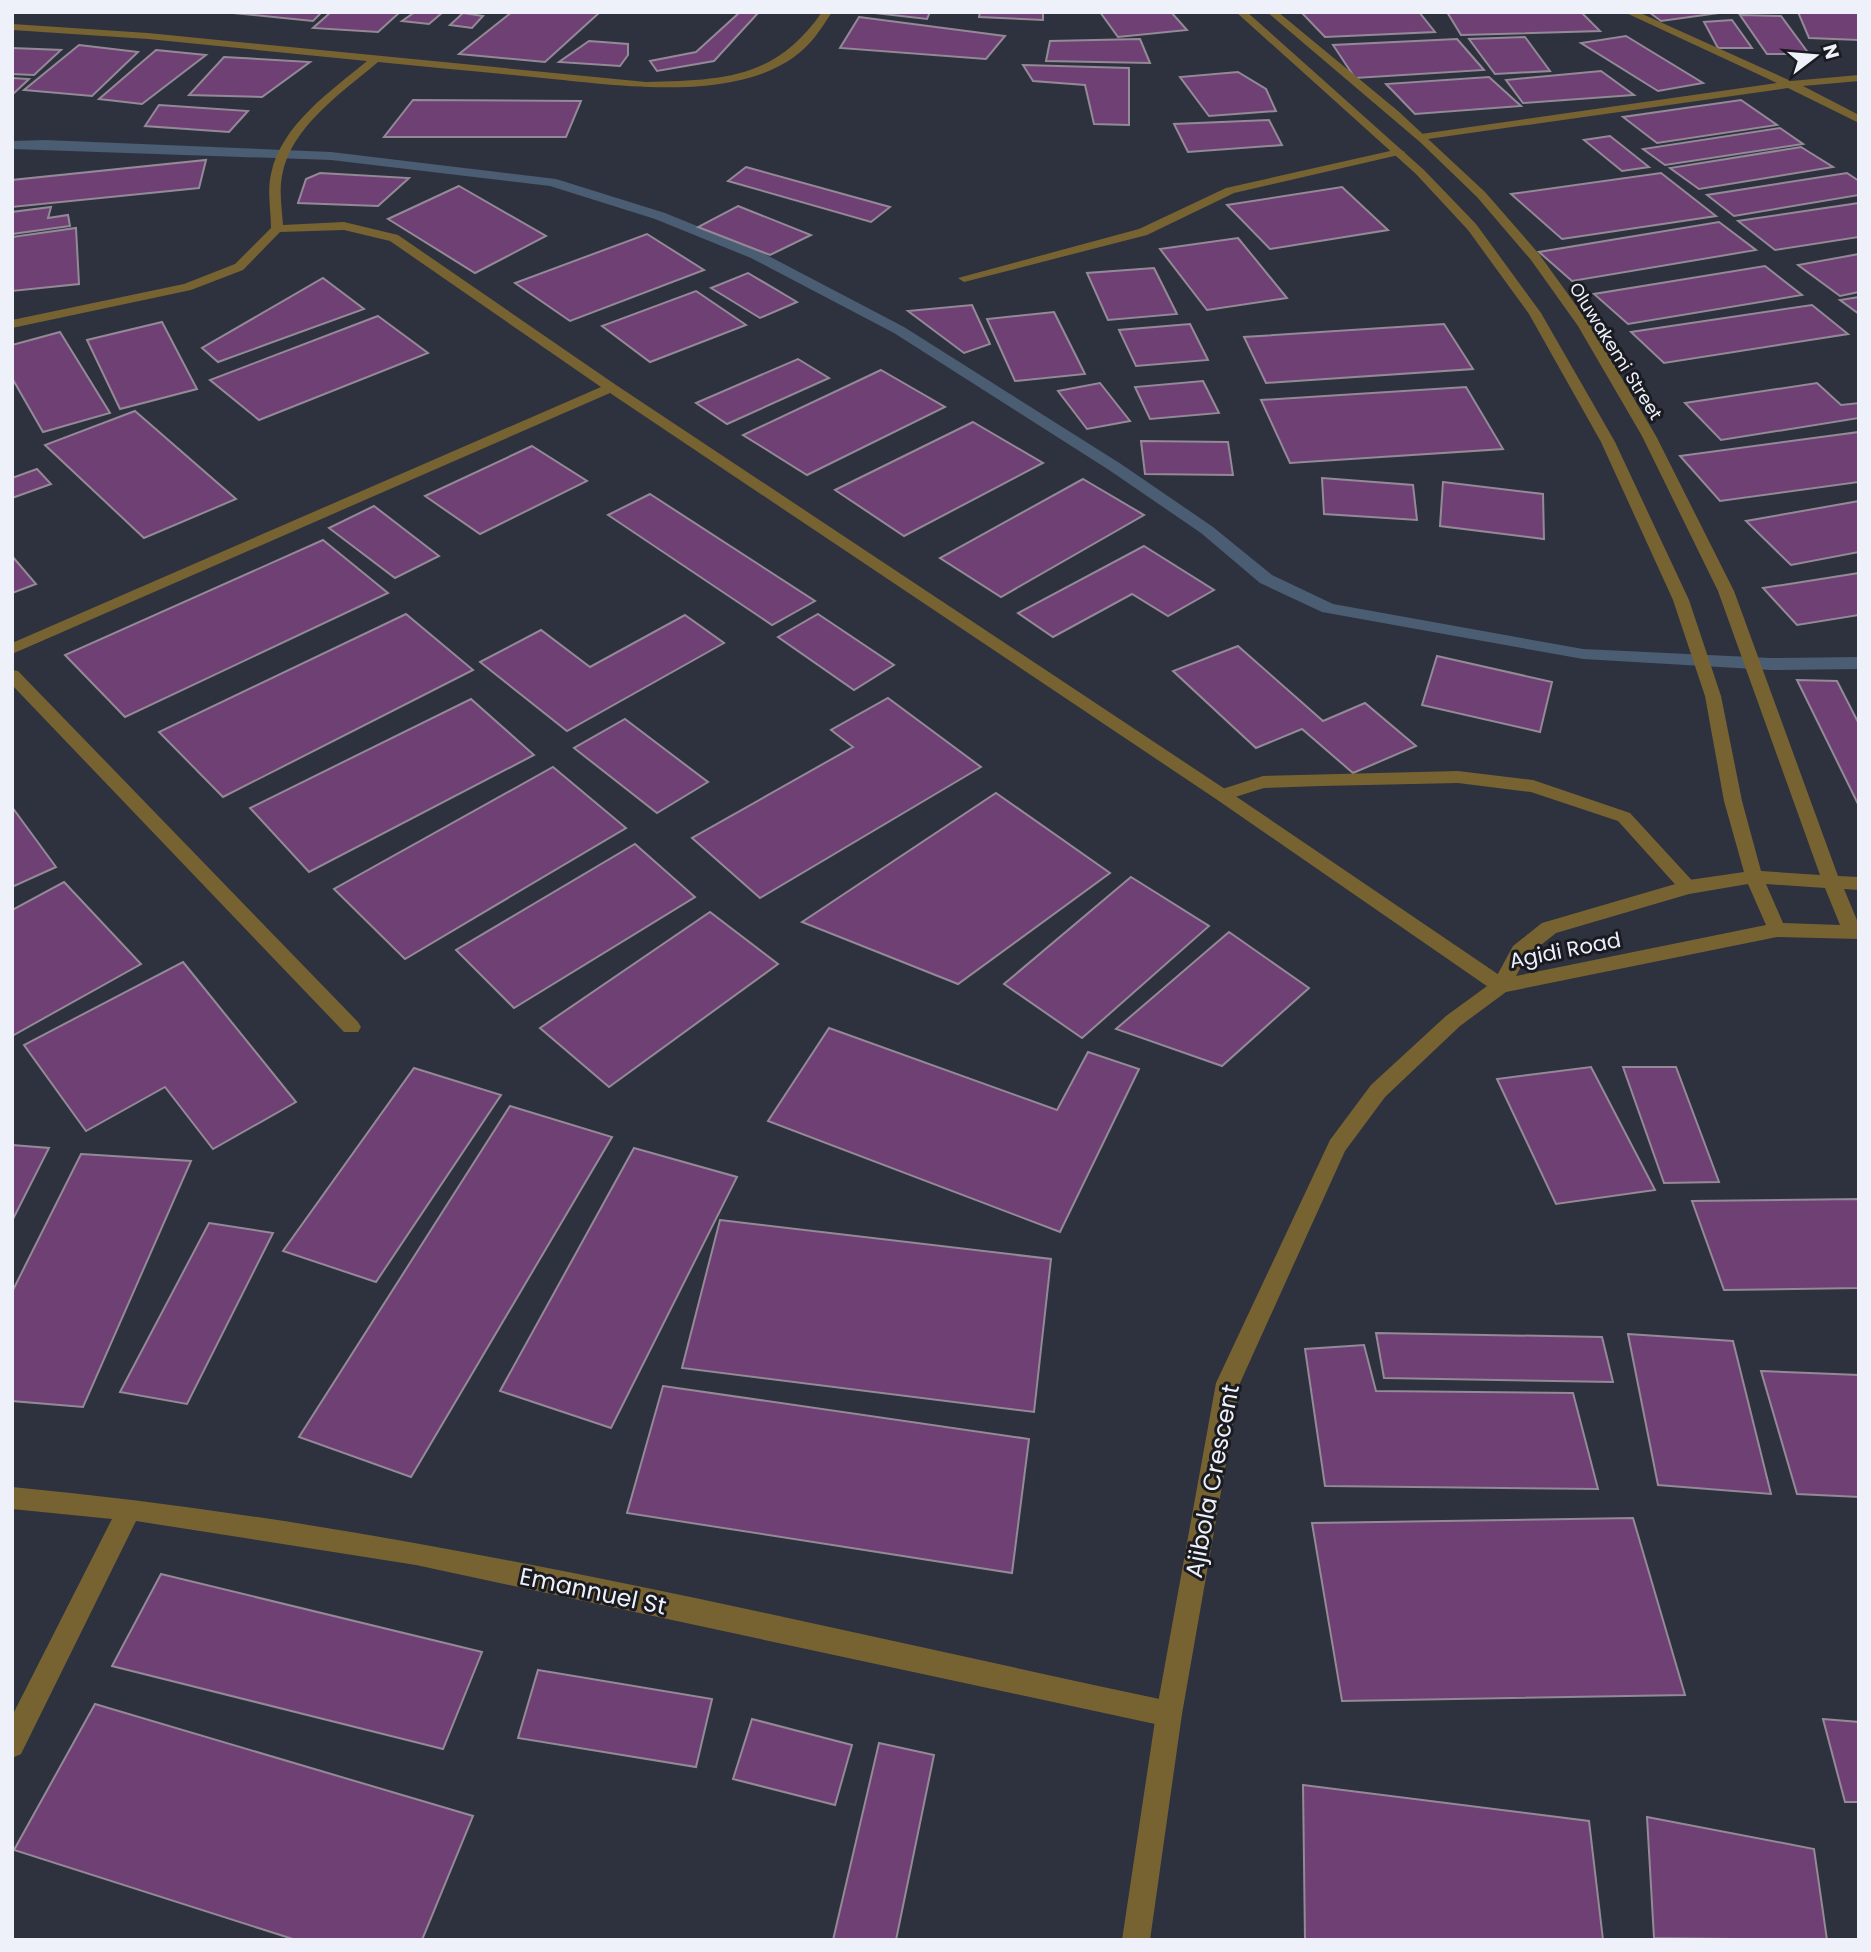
<svg xmlns="http://www.w3.org/2000/svg" width="1871" height="1952" font-family="Poppins,sans-serif">
<rect width="100%" height="100%" fill="#2e323f"/>
<g fill="none" stroke-linecap="round" stroke-linejoin="round">
<polygon fill="#4a5d72" fill-rule="evenodd" points="45,140 331,152 556,179 665,213 761,252 904,327 1121,464 1213,527 1272,575 1333,604 1583,649 1771,658 1859,657 1859,669 1771,670 1583,659 1322,612 1260,583 1201,533 1109,470 894,333 751,258 655,219 550,186 331,160 12,149 12,141"/>
</g>
<g fill="#6f4074" stroke="#948996" stroke-width="2">
<polygon points="223,12 322,12 313,21"/>
<polygon points="331,12 400,12 378,32 313,28"/>
<polygon points="415,12 443,12 429,24 402,21"/>
<polygon points="512,12 600,12 545,62 459,54"/>
<polygon points="740,12 759,12 714,61 657,71 650,61 696,52"/>
<polygon points="866,12 930,12 927,19"/>
<polygon points="980,12 1043,12 1043,20 979,17"/>
<polygon points="1100,12 1171,12 1187,30 1118,37"/>
<polygon points="1301,12 1419,12 1435,32 1325,37"/>
<polygon points="1447,12 1581,12 1600,31 1461,35"/>
<polygon points="1649,12 1726,12 1661,21"/>
<polygon points="1798,12 1859,12 1859,40 1809,38"/>
<polygon points="463,13 483,16 472,28 450,25"/>
<polygon points="1740,15 1781,16 1809,54 1767,54"/>
<polygon points="859,17 1005,36 986,59 840,48"/>
<polygon points="1732,20 1752,48 1718,48 1704,22"/>
<polygon points="1626,36 1703,83 1658,91 1581,43"/>
<polygon points="1525,37 1550,71 1495,74 1469,39"/>
<polygon points="1140,39 1150,63 1046,61 1050,41"/>
<polygon points="1457,39 1484,70 1355,78 1333,45"/>
<polygon points="589,41 628,44 628,55 620,66 559,62"/>
<polygon points="79,45 138,52 92,96 24,90"/>
<polygon points="12,48 61,50 34,75 12,74"/>
<polygon points="156,50 206,55 142,104 99,99"/>
<polygon points="224,57 310,62 262,97 189,95"/>
<polygon points="1023,65 1129,68 1129,125 1094,124 1085,85 1033,81"/>
<polygon points="1601,71 1634,95 1523,103 1506,80"/>
<polygon points="1238,72 1266,89 1276,111 1209,116 1180,77"/>
<polygon points="1489,77 1521,106 1415,114 1386,84"/>
<polygon points="12,78 29,79 12,95"/>
<polygon points="413,100 581,101 566,137 384,137"/>
<polygon points="1741,100 1777,125 1657,143 1623,117"/>
<polygon points="159,105 248,111 229,132 145,126"/>
<polygon points="1269,120 1282,145 1188,152 1174,124"/>
<polygon points="1780,128 1803,144 1665,165 1643,149"/>
<polygon points="1610,136 1649,167 1622,171 1584,140"/>
<polygon points="1801,147 1833,167 1699,189 1670,168"/>
<polygon points="206,160 199,188 12,207 12,180"/>
<polygon points="746,167 890,207 871,222 728,181"/>
<polygon points="320,173 409,178 378,206 298,203 306,179"/>
<polygon points="1661,173 1716,216 1562,239 1511,194"/>
<polygon points="1847,173 1859,181 1859,195 1734,216 1707,195"/>
<polygon points="459,186 546,236 475,273 388,219"/>
<polygon points="1342,187 1388,230 1270,249 1227,205"/>
<polygon points="1859,203 1859,237 1775,250 1738,221"/>
<polygon points="738,206 811,235 770,255 698,227"/>
<polygon points="51,207 48,218 68,215 70,226 12,234 12,212"/>
<polygon points="1719,222 1756,250 1572,281 1539,252"/>
<polygon points="76,228 79,284 12,291 12,237"/>
<polygon points="647,234 704,270 570,321 515,283"/>
<polygon points="1238,238 1287,298 1207,310 1160,249"/>
<polygon points="1859,254 1859,292 1840,296 1798,265"/>
<polygon points="1765,266 1802,295 1628,324 1594,294"/>
<polygon points="1154,268 1177,314 1108,320 1087,273"/>
<polygon points="748,273 797,302 760,318 711,288"/>
<polygon points="323,278 364,309 218,362 202,348"/>
<polygon points="696,291 746,325 650,362 602,326"/>
<polygon points="1859,297 1859,314 1840,300"/>
<polygon points="972,305 990,344 964,353 908,311"/>
<polygon points="1812,305 1848,334 1664,363 1631,332"/>
<polygon points="1054,312 1085,374 1015,381 987,319"/>
<polygon points="378,316 428,353 259,420 210,380"/>
<polygon points="162,322 197,389 120,409 87,340"/>
<polygon points="1190,324 1208,360 1136,366 1119,330"/>
<polygon points="1444,324 1473,369 1266,383 1244,337"/>
<polygon points="60,332 110,413 43,432 12,378 12,345"/>
<polygon points="798,359 829,378 727,424 696,403"/>
<polygon points="881,370 945,407 807,475 743,435"/>
<polygon points="1203,381 1219,413 1150,419 1135,387"/>
<polygon points="1100,383 1130,421 1087,429 1058,391"/>
<polygon points="1817,383 1841,405 1859,403 1859,418 1721,440 1685,403"/>
<polygon points="1466,387 1503,449 1290,463 1261,400"/>
<polygon points="135,411 236,499 144,538 45,445"/>
<polygon points="973,422 1043,463 904,536 835,490"/>
<polygon points="1859,432 1859,482 1720,501 1680,456"/>
<polygon points="1141,441 1228,442 1233,475 1145,474"/>
<polygon points="532,446 587,481 480,534 425,496"/>
<polygon points="37,469 51,484 12,498 12,478"/>
<polygon points="1322,478 1413,485 1417,520 1324,514"/>
<polygon points="1083,479 1144,515 1001,597 940,558"/>
<polygon points="1443,482 1543,494 1544,539 1440,526"/>
<polygon points="650,494 815,601 772,625 608,515"/>
<polygon points="1859,501 1859,552 1791,565 1746,521"/>
<polygon points="374,506 439,556 395,578 329,528"/>
<polygon points="323,540 388,593 125,717 65,655"/>
<polygon points="1144,546 1214,590 1168,616 1132,594 1053,637 1018,613"/>
<polygon points="12,556 36,584 12,593"/>
<polygon points="1859,573 1859,615 1797,625 1763,588"/>
<polygon points="406,614 473,670 223,797 159,732"/>
<polygon points="818,614 894,665 854,690 778,637"/>
<polygon points="685,615 724,643 567,731 480,662 541,630 590,667"/>
<polygon points="1238,646 1323,721 1365,703 1416,746 1353,773 1302,729 1256,748 1173,671"/>
<polygon points="1437,656 1552,682 1540,732 1422,705"/>
<polygon points="1797,680 1837,681 1859,724 1859,806"/>
<polygon points="888,698 981,767 760,898 692,838 853,747 831,730"/>
<polygon points="471,699 534,755 309,872 250,808"/>
<polygon points="625,719 708,782 657,813 574,748"/>
<polygon points="553,767 626,828 405,959 334,889"/>
<polygon points="996,793 1110,873 958,984 802,922"/>
<polygon points="12,807 56,867 12,887"/>
<polygon points="635,844 695,897 514,1008 456,950"/>
<polygon points="1131,877 1209,926 1082,1038 1004,984"/>
<polygon points="64,882 141,964 12,1036 12,910"/>
<polygon points="710,912 778,964 609,1087 540,1028"/>
<polygon points="1229,932 1309,988 1222,1066 1116,1029"/>
<polygon points="183,962 296,1102 213,1149 165,1087 86,1131 24,1045"/>
<polygon points="829,1028 1057,1110 1088,1052 1139,1069 1060,1232 768,1121"/>
<polygon points="1591,1067 1655,1190 1556,1204 1497,1079"/>
<polygon points="1623,1067 1676,1067 1719,1182 1664,1183"/>
<polygon points="414,1068 501,1095 376,1282 283,1251"/>
<polygon points="510,1106 612,1137 411,1477 299,1437"/>
<polygon points="12,1145 49,1148 12,1221"/>
<polygon points="634,1148 737,1177 611,1428 500,1391"/>
<polygon points="81,1154 191,1161 83,1407 12,1401 12,1292"/>
<polygon points="1859,1199 1859,1288 1724,1290 1692,1201"/>
<polygon points="720,1220 1051,1259 1034,1412 682,1368"/>
<polygon points="209,1223 273,1233 187,1404 120,1392"/>
<polygon points="1376,1333 1602,1337 1613,1382 1384,1378"/>
<polygon points="1628,1334 1733,1341 1771,1494 1658,1485"/>
<polygon points="1364,1345 1376,1391 1573,1393 1598,1489 1325,1486 1305,1349"/>
<polygon points="1761,1371 1859,1375 1859,1497 1797,1494"/>
<polygon points="663,1386 1029,1439 1012,1573 627,1513"/>
<polygon points="1633,1518 1685,1695 1342,1701 1312,1523"/>
<polygon points="161,1574 482,1652 443,1749 112,1666"/>
<polygon points="538,1670 712,1699 696,1767 518,1738"/>
<polygon points="95,1704 473,1816 422,1940 296,1940 14,1850"/>
<polygon points="752,1719 852,1745 835,1805 733,1779"/>
<polygon points="1823,1719 1859,1722 1859,1802 1845,1802"/>
<polygon points="879,1743 934,1755 896,1940 833,1940"/>
<polygon points="1303,1785 1589,1821 1603,1940 1305,1940"/>
<polygon points="1647,1817 1814,1849 1827,1940 1654,1938"/>
</g>
<g fill="none" stroke-linecap="round" stroke-linejoin="round">
<polygon fill="#776332" fill-rule="evenodd" points="1458,771 1533,780 1630,813 1698,887 1696,892 1682,892 1618,821 1531,792 1458,783 1321,786 1264,788 1222,801 1213,795 1216,791 1263,776"/>
<g fill="#776332" fill-rule="evenodd">
<path d="M822 12H832C821 29 811 45 794 57 729 104 608 84 533 77 481 72 430 67 378 62 343 92 290 127 282 176 279 192 282 209 283 225L344 222 398 235 616 385 1228 791 1508 981 1511 986 1508 991H1494L1216 799 610 393 12 654V643L601 387 390 241 344 230 280 232 243 270 191 290 12 328V320L184 284 235 264 271 228C271 210 267 192 271 174 281 125 331 91 367 61L148 39 12 30V24L148 33 646 82C722 80 775 80 822 12Z"/>
<polygon points="1624,12 1638,12 1791,81 1859,75 1859,81 1803,86 1859,115 1859,123 1788,88 1421,140 1415,137 1421,134 1777,83"/>
<polygon points="1399,149 1405,152 1403,154 1234,193 1147,235 964,282 958,278 1139,229 1226,188"/>
<polygon points="12,670 18,671 358,1022 361,1027 358,1032 344,1032 12,685"/>
<path d="M12 1487C402 1523 787 1620 1169 1701L1178 1705 1182 1714 1178 1723 1169 1727 416 1565 136 1521 21 1754 12 1758V1716L112 1519 12 1509Z"/>
</g>
<path fill="#776332" fill-rule="evenodd" d="M1236 12H1247L1424 170 1476 224 1541 313 1615 442 1689 600 1721 696 1742 801 1761 871 1820 875 1718 591 1642 436 1578 326 1531 260 1477 197 1420 142 1267 12H1278L1398 111 1485 192 1539 254 1591 326 1656 436 1734 591 1838 876 1859 877V890L1844 889 1859 925V939L1777 937 1506 992 1460 1026 1385 1097 1345 1151 1240 1383 1182 1714 1150 1940H1122L1156 1714 1216 1383 1330 1140 1371 1085 1446 1016 1494 981 1513 946 1542 923 1689 880 1744 872 1724 801 1705 696 1673 600 1601 442 1529 314 1468 230 1416 174ZM1748 884 1766 925 1516 976 1527 956 1556 933 1689 894ZM1766 884 1825 888 1840 925 1783 923Z"/>
</g>
<g text-anchor="middle" dominant-baseline="central" stroke-width="6" stroke-linejoin="round" paint-order="stroke">
<g font-size="18" fill="#eff1fa" stroke="#191b20">
<text transform="translate(1616 351) rotate(58)">Oluwakemi Street</text>
</g>
<g font-size="21" fill="#eff1fa" stroke="#191b20">
<text transform="translate(1565 950) rotate(-11)">Agidi Road</text>
</g>
<g font-size="24" fill="#eff1fa" stroke="#191b20">
<text transform="translate(1212 1481) rotate(-79)">Ajibola Crescent</text>
<text transform="translate(593 1591) rotate(12)">Emannuel St</text>
</g>
</g>
<rect width="1871" height="1952" fill="none" stroke="#eff1fa" stroke-width="28"/>
<g transform="translate(1815 56) rotate(74)" stroke="#191b20" stroke-width="5" paint-order="stroke">
<path d="M0-5L12 26L0 18L-12 26Z" fill="#eff1fa"/>
<text y="-10" font-size="19" font-weight="bold" text-anchor="middle" fill="#eff1fa">N</text>
</g>
</svg>
